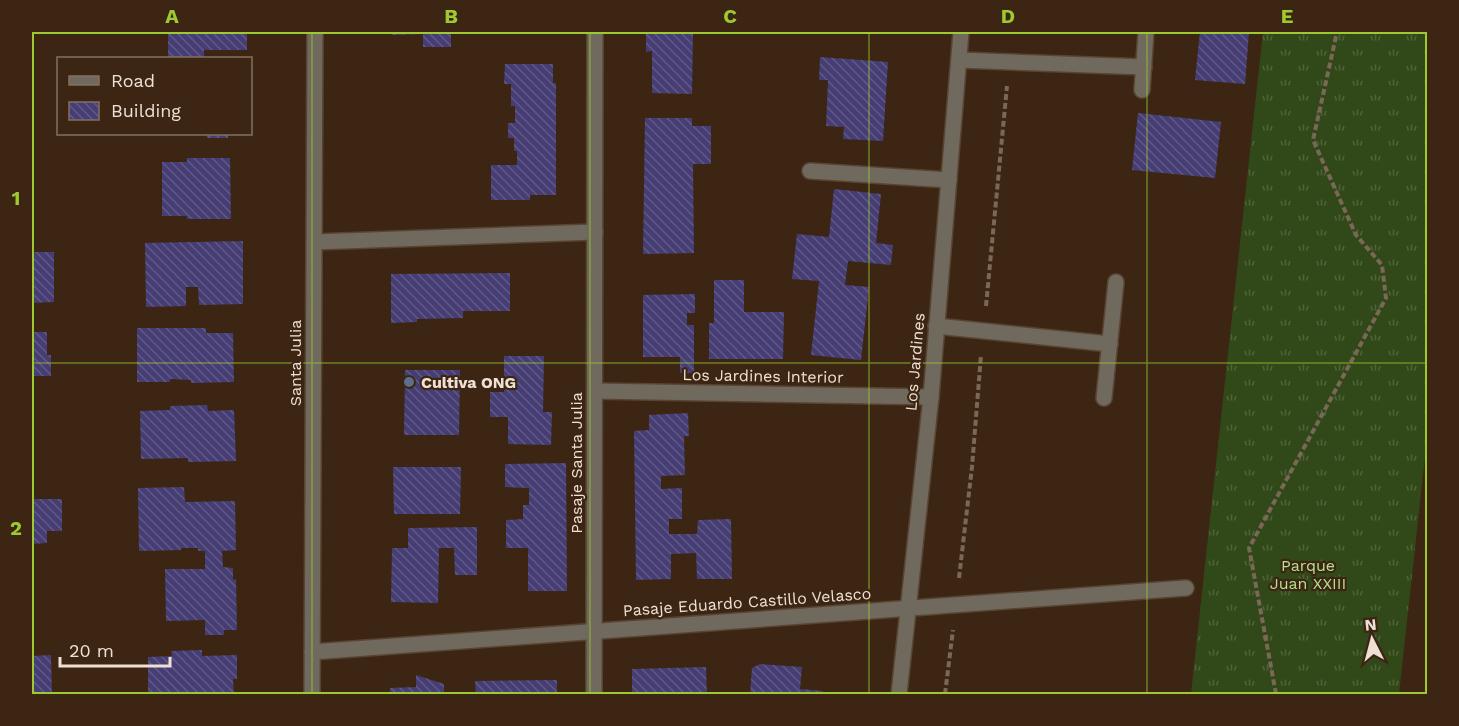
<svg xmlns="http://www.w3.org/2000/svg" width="1459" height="726" font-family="'Work Sans',sans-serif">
<defs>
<pattern id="grass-tufts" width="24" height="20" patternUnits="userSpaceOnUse" patternTransform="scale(1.5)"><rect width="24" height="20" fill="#314919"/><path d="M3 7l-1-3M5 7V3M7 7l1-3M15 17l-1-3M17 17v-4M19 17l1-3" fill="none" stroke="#4f633a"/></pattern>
<pattern id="building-back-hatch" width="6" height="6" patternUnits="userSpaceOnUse" patternTransform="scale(1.5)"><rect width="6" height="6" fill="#453d73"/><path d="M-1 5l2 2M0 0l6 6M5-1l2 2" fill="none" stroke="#605986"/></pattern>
</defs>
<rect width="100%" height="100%" fill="#3c2613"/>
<polygon fill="url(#grass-tufts)" points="1263,32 1427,32 1428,429 1399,694 1191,694"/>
<g fill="url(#building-back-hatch)">
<polygon points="168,32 247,32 247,50 204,50 204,58 168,58"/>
<polygon points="392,32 451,32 451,47 423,47 423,34 392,35"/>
<polygon points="646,32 693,32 692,94 652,93 652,51 646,52"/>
<polygon points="1200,32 1249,32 1245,84 1195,80"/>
<polygon points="820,57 888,62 883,141 843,139 844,127 826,126 828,80 819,80"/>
<polygon points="505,64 553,64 553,83 556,83 556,195 530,195 530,200 491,200 491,165 517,165 517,151 514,151 514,138 508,138 508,123 515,123 515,106 511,106 511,84 504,84"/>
<polygon points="1138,113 1221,122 1215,178 1132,170"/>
<polygon points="645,118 692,118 692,126 711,126 711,164 693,164 694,253 643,254"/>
<rect x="207" y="134" width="21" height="4"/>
<polygon points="187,158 230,158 231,219 187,219 187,216 162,216 162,162 187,162"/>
<polygon points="834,189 881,194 876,243 893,245 891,265 848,261 845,285 869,287 861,360 811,355 819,281 792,279 797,234 829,237"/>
<polygon points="243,241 243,304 199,305 198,287 186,287 186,306 146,307 145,243"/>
<polygon points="32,252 54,252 54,302 32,303"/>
<polygon points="510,273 510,311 463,311 463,318 417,319 417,322 391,323 391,274"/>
<polygon points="714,280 744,280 744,312 784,312 783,359 709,359 709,323 714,323"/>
<polygon points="695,294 695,313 687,313 687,325 694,325 694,373 680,373 680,357 643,357 643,295"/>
<polygon points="137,328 206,328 206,333 233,333 234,382 191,383 191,380 170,379 170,382 137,382"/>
<polygon points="32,332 47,332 47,355 51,355 51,376 32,376"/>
<polygon points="504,356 544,356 543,412 552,412 551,445 508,444 508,417 490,417 490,392 504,392"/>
<polygon points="405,370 460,370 459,435 404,435"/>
<polygon points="207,405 208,411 234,410 236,461 188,462 188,458 141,459 140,411 170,410 170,406"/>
<polygon points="688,413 689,436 684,436 685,475 661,476 661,489 682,488 682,519 669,519 669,534 697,534 698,520 731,519 732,579 697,579 696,553 671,554 671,579 636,580 634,431 649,430 649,415"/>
<polygon points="566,463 567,591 528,591 528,548 506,548 506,520 523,519 523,505 529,505 529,488 505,487 505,464"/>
<polygon points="393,467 461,467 460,514 394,514"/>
<polygon points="184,487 185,502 235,501 236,550 222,551 223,567 233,568 233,580 236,579 237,630 224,630 224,635 205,635 205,620 166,621 165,569 205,569 205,551 198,551 198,548 181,548 181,550 139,551 138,488"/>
<polygon points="32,499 62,499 62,531 47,531 47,543 32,544"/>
<polygon points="477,527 477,575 455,575 454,548 439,548 438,603 391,602 392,548 408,548 408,528"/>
<polygon points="202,650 202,656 237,655 237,679 233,679 234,694 148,694 148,657 172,656 171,651"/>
<polygon points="51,655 52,694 32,694 32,656"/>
<polygon points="760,664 802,667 800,689 823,691 823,694 750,694 752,668"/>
<polygon points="706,667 707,694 632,694 632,669"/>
<polygon points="416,675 444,684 444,694 390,694 390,688 416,687"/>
<polygon points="557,680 557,694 476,694 475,681"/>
</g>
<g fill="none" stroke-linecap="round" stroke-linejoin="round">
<defs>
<g id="minor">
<polyline points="959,60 1144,67"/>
<polyline points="1142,90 1146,32"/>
<polyline points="810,171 949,180"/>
<polyline points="314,242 595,232"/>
<polyline points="936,326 1110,344"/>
<polyline points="595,391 931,397"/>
<polyline points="1104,398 1116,282"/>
<polyline points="312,652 1186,588"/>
<polyline points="312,694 315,32"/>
<polyline points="594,694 595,32"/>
<polyline points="899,694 931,397 961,32"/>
</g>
</defs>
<use href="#minor" stroke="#594432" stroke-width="18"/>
<g stroke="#7a6756" stroke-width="4" stroke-dasharray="6 3" stroke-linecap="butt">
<polyline points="986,306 1007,86"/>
<polyline points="959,578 972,467 981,355"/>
<polyline points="945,694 953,630"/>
<polyline points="1276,694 1249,548 1386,298 1382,265 1356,235 1313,140 1337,32"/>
</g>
<use href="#minor" stroke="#70695d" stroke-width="15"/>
</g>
<path fill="none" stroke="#9dca30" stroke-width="1.5" stroke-opacity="0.55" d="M312 32V694M590 32V694M869 32V694M1147 32V694M32 363H1428"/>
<circle fill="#5c6f8a" stroke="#3c2613" stroke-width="2" cx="409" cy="382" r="6"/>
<g text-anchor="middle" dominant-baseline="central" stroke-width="4.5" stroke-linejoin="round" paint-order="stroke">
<g font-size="16" fill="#efe0d4" stroke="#3c2613">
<text transform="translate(915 362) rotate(-85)">Los Jardines</text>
<text transform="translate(295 363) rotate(-90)">Santa Julia</text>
<text transform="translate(763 376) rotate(1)">Los Jardines Interior</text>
<text transform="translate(576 463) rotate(-90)">Pasaje Santa Julia</text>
<text transform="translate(747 602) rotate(-4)">Pasaje Eduardo Castillo Velasco</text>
</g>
<g font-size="16" font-weight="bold" fill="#efe0d4" stroke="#3c2613" text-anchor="start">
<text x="421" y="382">Cultiva ONG</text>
</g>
<g font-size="16" fill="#b4e18d" stroke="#3c2613">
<text x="1308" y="565">Parque<tspan x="1308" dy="18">Juan XXIII</tspan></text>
</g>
</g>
<rect width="1459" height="726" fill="none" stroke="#3c2613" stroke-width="66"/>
<rect x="57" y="57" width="195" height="78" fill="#3c2613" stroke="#847060" stroke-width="1.5"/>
<rect x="69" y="76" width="30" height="9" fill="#70695d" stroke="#847060" stroke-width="1.5"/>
<text x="111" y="87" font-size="18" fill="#efe0d4">Road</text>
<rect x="69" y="102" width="30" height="18" fill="url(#building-back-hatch)" stroke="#847060" stroke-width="1.5"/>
<text x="111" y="117" font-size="18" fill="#efe0d4">Building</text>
<g transform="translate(1372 639) rotate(354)" stroke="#3c2613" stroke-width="4.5" paint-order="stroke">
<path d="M0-4.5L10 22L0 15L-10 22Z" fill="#efe0d4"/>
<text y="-9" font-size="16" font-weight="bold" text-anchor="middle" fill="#efe0d4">N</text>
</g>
<path d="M60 657v9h110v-9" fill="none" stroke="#efe0d4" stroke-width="3"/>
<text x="69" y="657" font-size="18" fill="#efe0d4" stroke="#3c2613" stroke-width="4.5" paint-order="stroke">20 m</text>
<rect x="33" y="33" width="1393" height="660" fill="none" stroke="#9dca30" stroke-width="2"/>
<g font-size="20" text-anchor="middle" font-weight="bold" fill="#9dca30">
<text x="172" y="23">A</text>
<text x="451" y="23">B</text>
<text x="730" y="23">C</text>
<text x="1008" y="23">D</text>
<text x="1287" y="23">E</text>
<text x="16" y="205">1</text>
<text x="16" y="535">2</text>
</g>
</svg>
